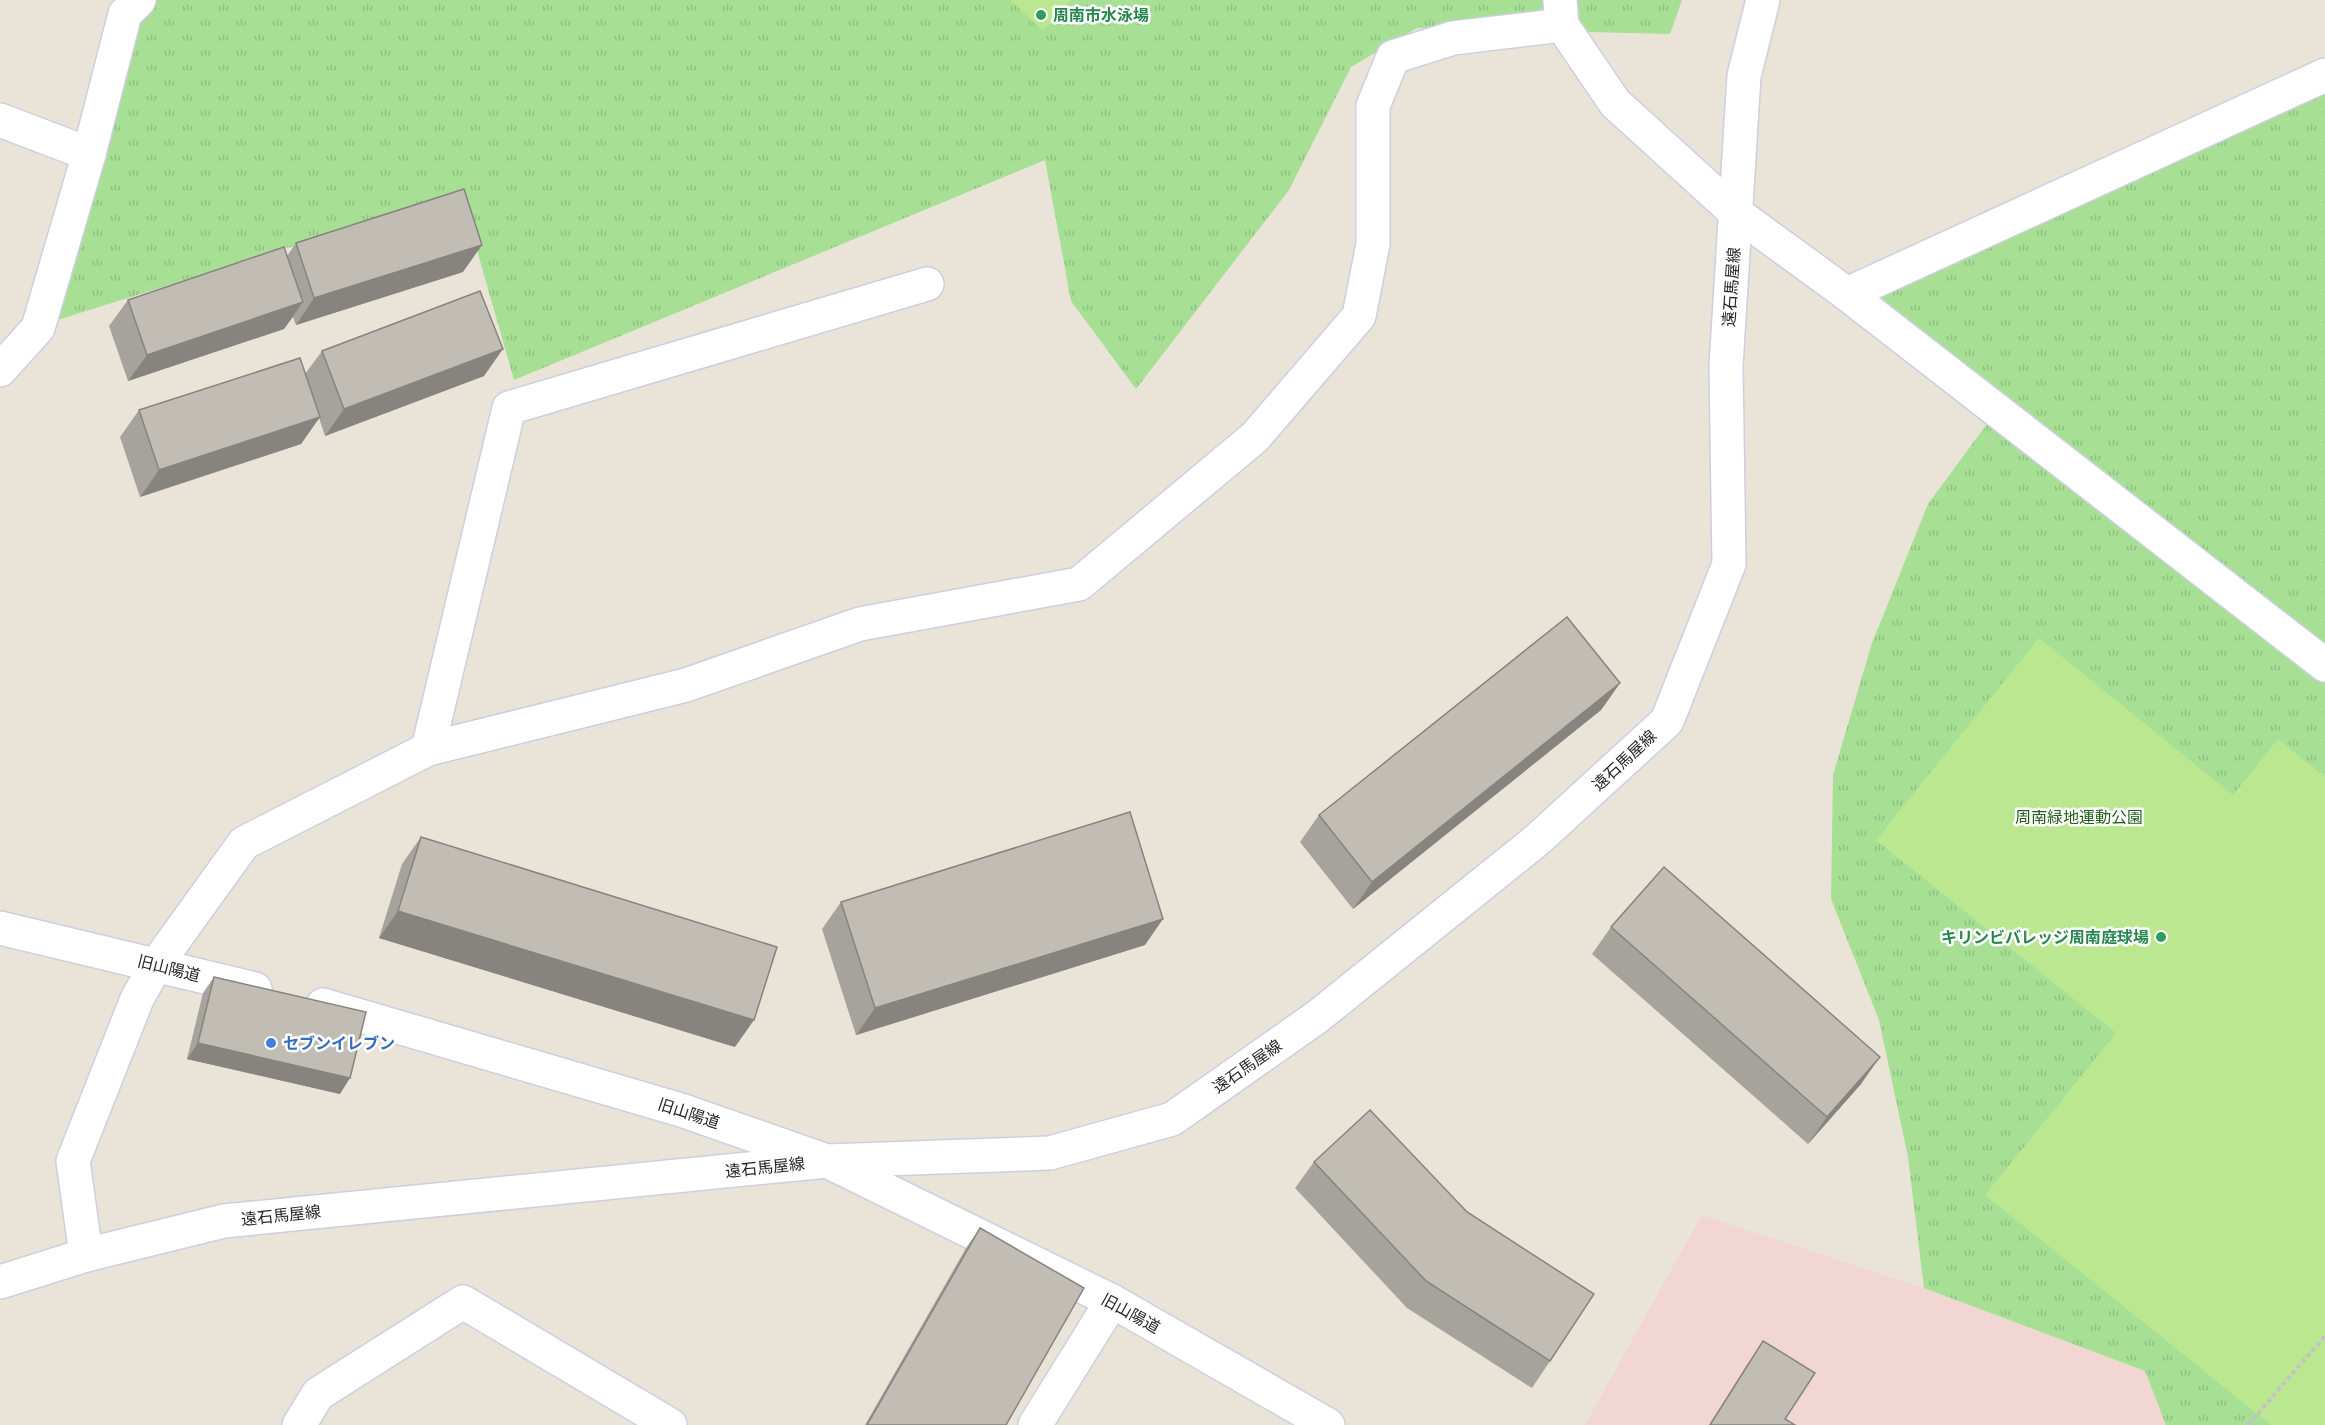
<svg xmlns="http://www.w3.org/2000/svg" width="2325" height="1425" font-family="'PT Sans Narrow','Noto Sans JP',sans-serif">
<defs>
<pattern id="park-tufts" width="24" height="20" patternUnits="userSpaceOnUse" patternTransform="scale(1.5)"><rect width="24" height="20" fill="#a7e094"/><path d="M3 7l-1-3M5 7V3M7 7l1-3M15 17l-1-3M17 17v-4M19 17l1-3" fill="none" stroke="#90c080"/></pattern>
</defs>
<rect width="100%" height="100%" fill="#e9e3d8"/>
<polygon fill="#f1d6d4" points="1702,1215 1924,1288 2145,1371 2166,1425 1585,1425"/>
<g fill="url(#park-tufts)">
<polygon points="123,0 1682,0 1670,34 1417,28 1351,67 1289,190 1136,389 1071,301 1045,160 514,380 461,194 54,321"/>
<polygon points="2325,77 2325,1425 2166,1425 2145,1371 1924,1288 1908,1157 1879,1020 1831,899 1833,775 1872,643 1928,504 2001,405 1849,297"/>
</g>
<g fill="#bae790">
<polygon points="1010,0 1071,0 1043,31"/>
<polygon points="2039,638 2233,795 2278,739 2325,777 2325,1425 2271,1425 1985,1195 2116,1033 1876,840"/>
</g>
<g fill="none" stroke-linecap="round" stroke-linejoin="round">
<defs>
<g id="minor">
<polyline points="1560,0 1562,25 1615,103 1736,213 1847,294 2325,665"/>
<polyline points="0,120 89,154"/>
<polyline points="1847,294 2325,75"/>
<polyline points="0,370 38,328 89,154 125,14 139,0"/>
<polyline points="428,749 509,408 927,284"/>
<polyline points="0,928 255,989"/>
<polyline points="323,1005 681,1110 827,1161 1112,1301 1328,1425"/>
<polyline points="86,1255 73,1161 137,999 156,965 244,843 428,749 686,685 860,624 1079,584 1255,437 1359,316 1373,244 1373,106 1393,57 1453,38 1562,25"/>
<polyline points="0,1282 86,1255 224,1221 827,1161 1050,1153 1172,1119 1317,1017 1537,840 1667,721 1729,564 1726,366 1744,76 1763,0"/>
<polyline points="299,1425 318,1394 463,1302 670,1425"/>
<polyline points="1035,1425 1112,1301"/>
</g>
</defs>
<use href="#minor" stroke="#cdcfe0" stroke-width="36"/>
<polyline stroke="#c3c3c3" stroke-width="4" stroke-dasharray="4.5 3" stroke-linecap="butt" points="2248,1425 2325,1336"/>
<use href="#minor" stroke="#fff" stroke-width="33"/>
</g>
<g fill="#a6a39c">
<polygon points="296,243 463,272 296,325 293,317 284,329 128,381 109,326 128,300 287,256"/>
<polygon points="322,351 484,376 325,436 319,418 301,444 140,497 120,437 139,410 305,374"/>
<polygon points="1620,683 1601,710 1353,909 1300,842 1319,815"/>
<polygon points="421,837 735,1047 379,938 402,864"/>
<polygon points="841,902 1145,945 856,1035 822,929"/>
<polygon points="1611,927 1861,1084 1808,1144 1592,954"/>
<polygon points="214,977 340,1094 187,1059 203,993"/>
<polygon points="1314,1162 1550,1361 1532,1388 1407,1308 1295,1188"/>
<polygon points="980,1228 1006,1425 865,1425 966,1248"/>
<polygon points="1763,1341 1785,1419 1795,1425 1709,1425 1745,1368"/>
</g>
<g fill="#87847f">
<polygon points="482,245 463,272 296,325 314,298"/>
<polygon points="303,302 284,329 128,381 147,355"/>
<polygon points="503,349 484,376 325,436 344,409"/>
<polygon points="320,417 301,444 140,497 159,470"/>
<polygon points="1620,683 1601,710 1353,909 1372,882"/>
<polygon points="398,911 754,1020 735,1047 379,938"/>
<polygon points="1163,919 1145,945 856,1035 875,1008"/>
<polygon points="198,1043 350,1078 340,1094 187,1059"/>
<polygon points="1880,1057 1861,1084 1808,1144 1827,1117"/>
</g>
<g fill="#c1bdb5" stroke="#87847f" stroke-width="1.5">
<polygon points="464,189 482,245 314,298 296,243"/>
<polygon points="284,247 303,302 147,355 128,300"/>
<polygon points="480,291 503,349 344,409 322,351"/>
<polygon points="300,358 320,417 159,470 139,410"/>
<polygon points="1567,617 1620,683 1372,882 1319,815"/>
<polygon points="1130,812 1163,919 875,1008 841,902"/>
<polygon points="421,837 777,947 754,1020 398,911"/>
<polygon points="1664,867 1880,1057 1827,1117 1611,927"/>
<polygon points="214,977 366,1012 350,1078 198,1043"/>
<polygon points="1370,1110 1467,1212 1594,1294 1550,1361 1426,1281 1314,1162"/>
<polygon points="980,1228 1084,1288 1006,1425 867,1425"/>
<polygon points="1763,1341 1815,1373 1785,1419 1795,1425 1710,1425"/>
</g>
<g fill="#2e9e5b" stroke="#fff" stroke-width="2">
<circle cx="1041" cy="15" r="6"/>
<circle cx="2161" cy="937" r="6"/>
</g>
<circle fill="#3f7fe0" stroke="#fff" stroke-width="2" cx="271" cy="1043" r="6"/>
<g text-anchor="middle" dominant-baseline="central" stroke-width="5" stroke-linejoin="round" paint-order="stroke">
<g font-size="16" font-weight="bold" fill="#27864d" stroke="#fff" text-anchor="start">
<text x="1053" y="15">周南市水泳場</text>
<text x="2149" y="937" text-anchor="end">キリンビバレッジ周南庭球場</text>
</g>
<g font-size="16" fill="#272727" stroke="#fff">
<text transform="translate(1731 287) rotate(-86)">遠石馬屋線</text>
<text transform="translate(1624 760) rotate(-43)">遠石馬屋線</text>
<text transform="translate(169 968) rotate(14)">旧山陽道</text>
<text transform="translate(1247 1066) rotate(-35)">遠石馬屋線</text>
<text transform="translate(689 1113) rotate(18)">旧山陽道</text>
<text transform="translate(765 1167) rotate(-6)">遠石馬屋線</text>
<text transform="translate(281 1215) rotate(-6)">遠石馬屋線</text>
<text transform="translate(1131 1313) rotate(29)">旧山陽道</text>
</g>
<g font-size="16" fill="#22601a" stroke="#fff">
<text x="2079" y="817">周南緑地運動公園</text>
</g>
<g font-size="16" font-weight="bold" fill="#366cbe" stroke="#fff" text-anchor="start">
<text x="283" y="1043">セブンイレブン</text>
</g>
</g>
</svg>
